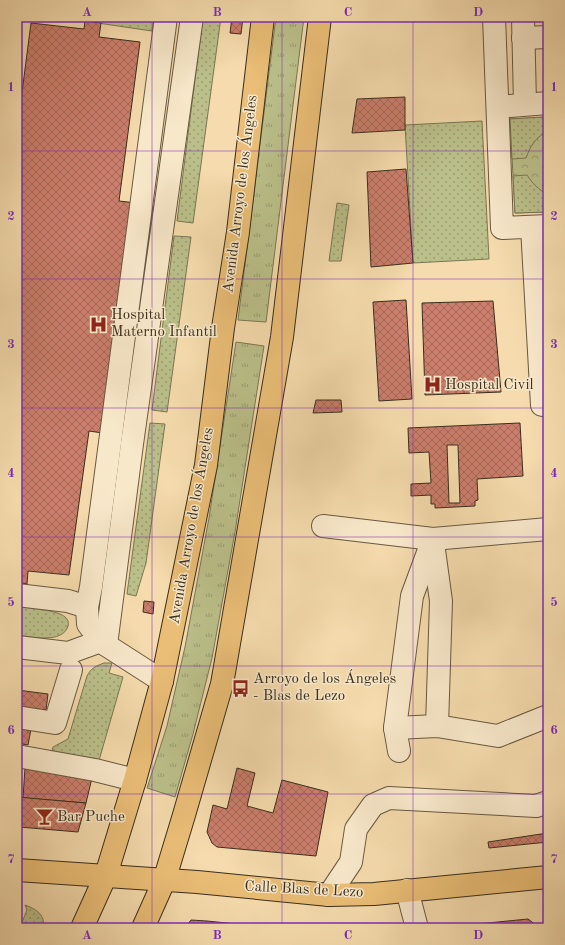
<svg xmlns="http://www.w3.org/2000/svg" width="565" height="945" font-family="'Old Standard TT',serif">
<defs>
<pattern id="grass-tufts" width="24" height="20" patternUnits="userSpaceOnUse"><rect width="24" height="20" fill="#bbc08a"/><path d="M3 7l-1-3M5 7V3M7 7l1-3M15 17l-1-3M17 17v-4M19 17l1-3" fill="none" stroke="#999c70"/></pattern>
<pattern id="park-crowns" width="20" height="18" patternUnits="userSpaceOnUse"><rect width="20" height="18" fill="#bbc08a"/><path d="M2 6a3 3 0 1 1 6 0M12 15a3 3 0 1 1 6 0" fill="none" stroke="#999c70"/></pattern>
<pattern id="garden-dots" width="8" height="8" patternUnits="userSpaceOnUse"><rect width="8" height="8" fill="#bbc08a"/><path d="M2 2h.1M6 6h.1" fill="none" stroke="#999c70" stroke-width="1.8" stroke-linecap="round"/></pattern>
<pattern id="building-cross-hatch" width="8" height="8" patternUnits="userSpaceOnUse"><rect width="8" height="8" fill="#cb7e6c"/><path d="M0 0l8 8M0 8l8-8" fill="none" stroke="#a66858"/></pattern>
</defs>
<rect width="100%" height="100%" fill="#f5dbad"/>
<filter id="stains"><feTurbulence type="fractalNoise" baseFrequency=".005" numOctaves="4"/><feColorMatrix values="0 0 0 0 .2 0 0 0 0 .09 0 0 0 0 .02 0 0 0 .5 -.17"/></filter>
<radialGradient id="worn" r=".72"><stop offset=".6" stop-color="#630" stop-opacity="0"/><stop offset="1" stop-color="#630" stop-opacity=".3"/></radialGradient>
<g fill="url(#grass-tufts)" stroke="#7a7754">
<polygon points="276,17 304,17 266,322 238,320"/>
<polygon points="236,342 264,346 235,532 212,658 193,734 175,797 147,788 167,726 185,647 209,518"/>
</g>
<polygon fill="url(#park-crowns)" stroke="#7a7754" points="548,117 548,212 515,213 510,119"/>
<g fill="url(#garden-dots)" stroke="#7a7754">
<polygon points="104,17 154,17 152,31 91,22"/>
<polygon points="203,17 221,17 193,223 177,221"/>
<path d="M544 117V133C534 140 530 147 526 158L512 159 510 119Z"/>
<polygon points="482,121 489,259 413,263 405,125"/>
<path d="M527 175C533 184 538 189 548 195V212L515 213 513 176Z"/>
<polygon points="337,203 349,205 341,261 329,261"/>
<polygon points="174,236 191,237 167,412 152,410"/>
<polygon points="150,423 165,424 146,563 136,596 127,594"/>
<path d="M17 606C28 608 58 610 65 617 68 619 69 623 68 626 63 644 30 637 17 635Z"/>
<path d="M104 663H112L109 673 123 677 98 764 51 755 53 747 68 739 87 676C91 668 96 666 104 663Z"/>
<path d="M25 905C36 909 46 915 43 928H28L21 925 27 910Z"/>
</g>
<g fill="url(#building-cross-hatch)" stroke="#3a2e1d" fill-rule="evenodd">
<polygon points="55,17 87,17 86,21 85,21"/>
<polygon points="232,17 243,17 241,34 230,33"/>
<polygon points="85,21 101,23 99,37 140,42 119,201 153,205 123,436 89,431 69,575 28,571 27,584 17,582 17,131 31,23 84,29"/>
<polygon points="405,97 405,130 352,133 357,99"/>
<polygon points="406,169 413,263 371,267 367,172"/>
<polygon points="406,300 412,399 379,401 373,302"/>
<polygon points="493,301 501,392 425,395 422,303"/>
<polygon points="316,400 341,400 342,412 313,413"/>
<path d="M520 423 523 476 477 479 478 500 475 501V506L435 508V504H431V495L411 496V484L431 483 429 452 409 453 408 428ZM447 445H458L460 503H449Z"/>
<polygon points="144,601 154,602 153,614 143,612"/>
<polygon points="17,690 48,694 46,710 17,707"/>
<polygon points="17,726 31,729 28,745 17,743"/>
<polygon points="25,768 92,778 86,803 23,798"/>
<polygon points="237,768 255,773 247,806 273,813 282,780 328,792 316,856 217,847 212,843 207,832 213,805 227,809"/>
<polygon points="17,797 86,803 78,832 19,827 17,838"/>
<polygon points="548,833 548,842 489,848 488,842"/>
<polygon points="528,919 540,928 468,928 467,925"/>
<polygon points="191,920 207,921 275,928 185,928"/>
</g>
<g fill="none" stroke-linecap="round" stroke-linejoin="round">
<defs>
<g id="minor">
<polyline points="494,17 502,228 548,226"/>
<polyline points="523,17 525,104"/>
<polyline points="523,38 548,37"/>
<polyline points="510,106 548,103"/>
<polyline points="532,227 542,405"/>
<polyline points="323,526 433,539 548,529"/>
<polyline points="433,543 441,601 437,726"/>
<polyline points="17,595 68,601 87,607"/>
<polyline points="106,645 132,444 192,17"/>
<polyline points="17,647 68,653 101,641"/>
<polyline points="162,681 106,645 101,641 88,624 87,607 91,587 166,17"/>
<polyline points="17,717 55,723 71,670"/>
<polyline points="395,728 437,726 498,736 548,716"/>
<polyline points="399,751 395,728 412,596 433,539"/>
<polyline points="17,756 95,770 135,780"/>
<polyline points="407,890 417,928"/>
<polyline points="329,895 351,862 356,829 373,805 389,798 536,806 548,802"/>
</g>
<g id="major">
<polyline points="17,870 197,882 329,895 374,894 548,877"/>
<polyline points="82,928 106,875 135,780 162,681 206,465 223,328 238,232 263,17"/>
<polyline points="143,928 164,881 184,815 222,684 282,337 320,17"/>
</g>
</defs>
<use href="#minor" stroke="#695941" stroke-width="24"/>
<use href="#major" stroke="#3a2e1d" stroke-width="24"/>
<use href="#minor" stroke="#f8e8ca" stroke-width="22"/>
<use href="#major" stroke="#eabe76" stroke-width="22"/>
</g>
<path fill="none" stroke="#7b2cbf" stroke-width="1" stroke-opacity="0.55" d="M152 17V928M282 17V928M413 17V928M17 151H548M17 279H548M17 408H548M17 537H548M17 666H548M17 794H548"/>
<defs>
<symbol id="hospital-bare" viewBox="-9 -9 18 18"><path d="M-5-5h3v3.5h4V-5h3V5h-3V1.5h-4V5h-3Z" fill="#8f2418" stroke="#f8e8ca" stroke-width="2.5" paint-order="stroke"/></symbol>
<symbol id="bus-bare" viewBox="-9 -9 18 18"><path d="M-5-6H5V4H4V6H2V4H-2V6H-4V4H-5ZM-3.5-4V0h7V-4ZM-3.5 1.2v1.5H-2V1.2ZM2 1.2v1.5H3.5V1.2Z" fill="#8f2418" stroke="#f8e8ca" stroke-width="2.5" paint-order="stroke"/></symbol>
<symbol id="bar-bare" viewBox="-9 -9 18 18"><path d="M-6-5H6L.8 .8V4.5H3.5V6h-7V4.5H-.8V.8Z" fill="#8f2418" stroke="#f8e8ca" stroke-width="2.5" paint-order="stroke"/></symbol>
</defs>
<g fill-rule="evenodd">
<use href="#hospital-bare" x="86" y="312" width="25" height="25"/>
<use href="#hospital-bare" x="420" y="372" width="25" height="25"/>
<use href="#bus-bare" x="228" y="676" width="25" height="25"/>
<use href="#bar-bare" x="32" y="804" width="25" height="25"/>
</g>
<g text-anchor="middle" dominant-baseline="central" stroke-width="3" stroke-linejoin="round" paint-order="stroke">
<g font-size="15" fill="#3a2e1d" stroke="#f8e8ca">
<text transform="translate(241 194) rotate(-83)">Avenida Arroyo de los Ángeles</text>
<text transform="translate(192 526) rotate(-80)">Avenida Arroyo de los Ángeles</text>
<text transform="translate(304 890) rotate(3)">Calle Blas de Lezo</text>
</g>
<g font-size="15" fill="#3a2e1d" stroke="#f8e8ca" text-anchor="start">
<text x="111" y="315">Hospital<tspan x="111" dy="17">Materno Infantil</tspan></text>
<text x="445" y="385">Hospital Civil</text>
<text x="253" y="679">Arroyo de los Ángeles<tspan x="253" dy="17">- Blas de Lezo</tspan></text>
<text x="57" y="817">Bar Puche</text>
</g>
</g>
<rect width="565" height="945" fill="none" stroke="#f5dbad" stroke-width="44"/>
<rect x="22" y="22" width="521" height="901" fill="none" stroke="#7b2cbf" stroke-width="1.5"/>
<g font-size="13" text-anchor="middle" font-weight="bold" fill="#7b2cbf">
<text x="87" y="16">A</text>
<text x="217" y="16">B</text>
<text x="348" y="16">C</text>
<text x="478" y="16">D</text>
<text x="11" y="91">1</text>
<text x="554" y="91">1</text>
<text x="11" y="220">2</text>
<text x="554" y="220">2</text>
<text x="11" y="348">3</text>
<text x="554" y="348">3</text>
<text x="11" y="477">4</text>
<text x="554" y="477">4</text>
<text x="11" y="606">5</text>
<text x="554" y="606">5</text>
<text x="11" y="734">6</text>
<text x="554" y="734">6</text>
<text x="11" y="863">7</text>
<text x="554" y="863">7</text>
<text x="87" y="939">A</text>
<text x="217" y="939">B</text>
<text x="348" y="939">C</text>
<text x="478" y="939">D</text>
</g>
<rect width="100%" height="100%" filter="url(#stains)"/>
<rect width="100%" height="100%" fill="url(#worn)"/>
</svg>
